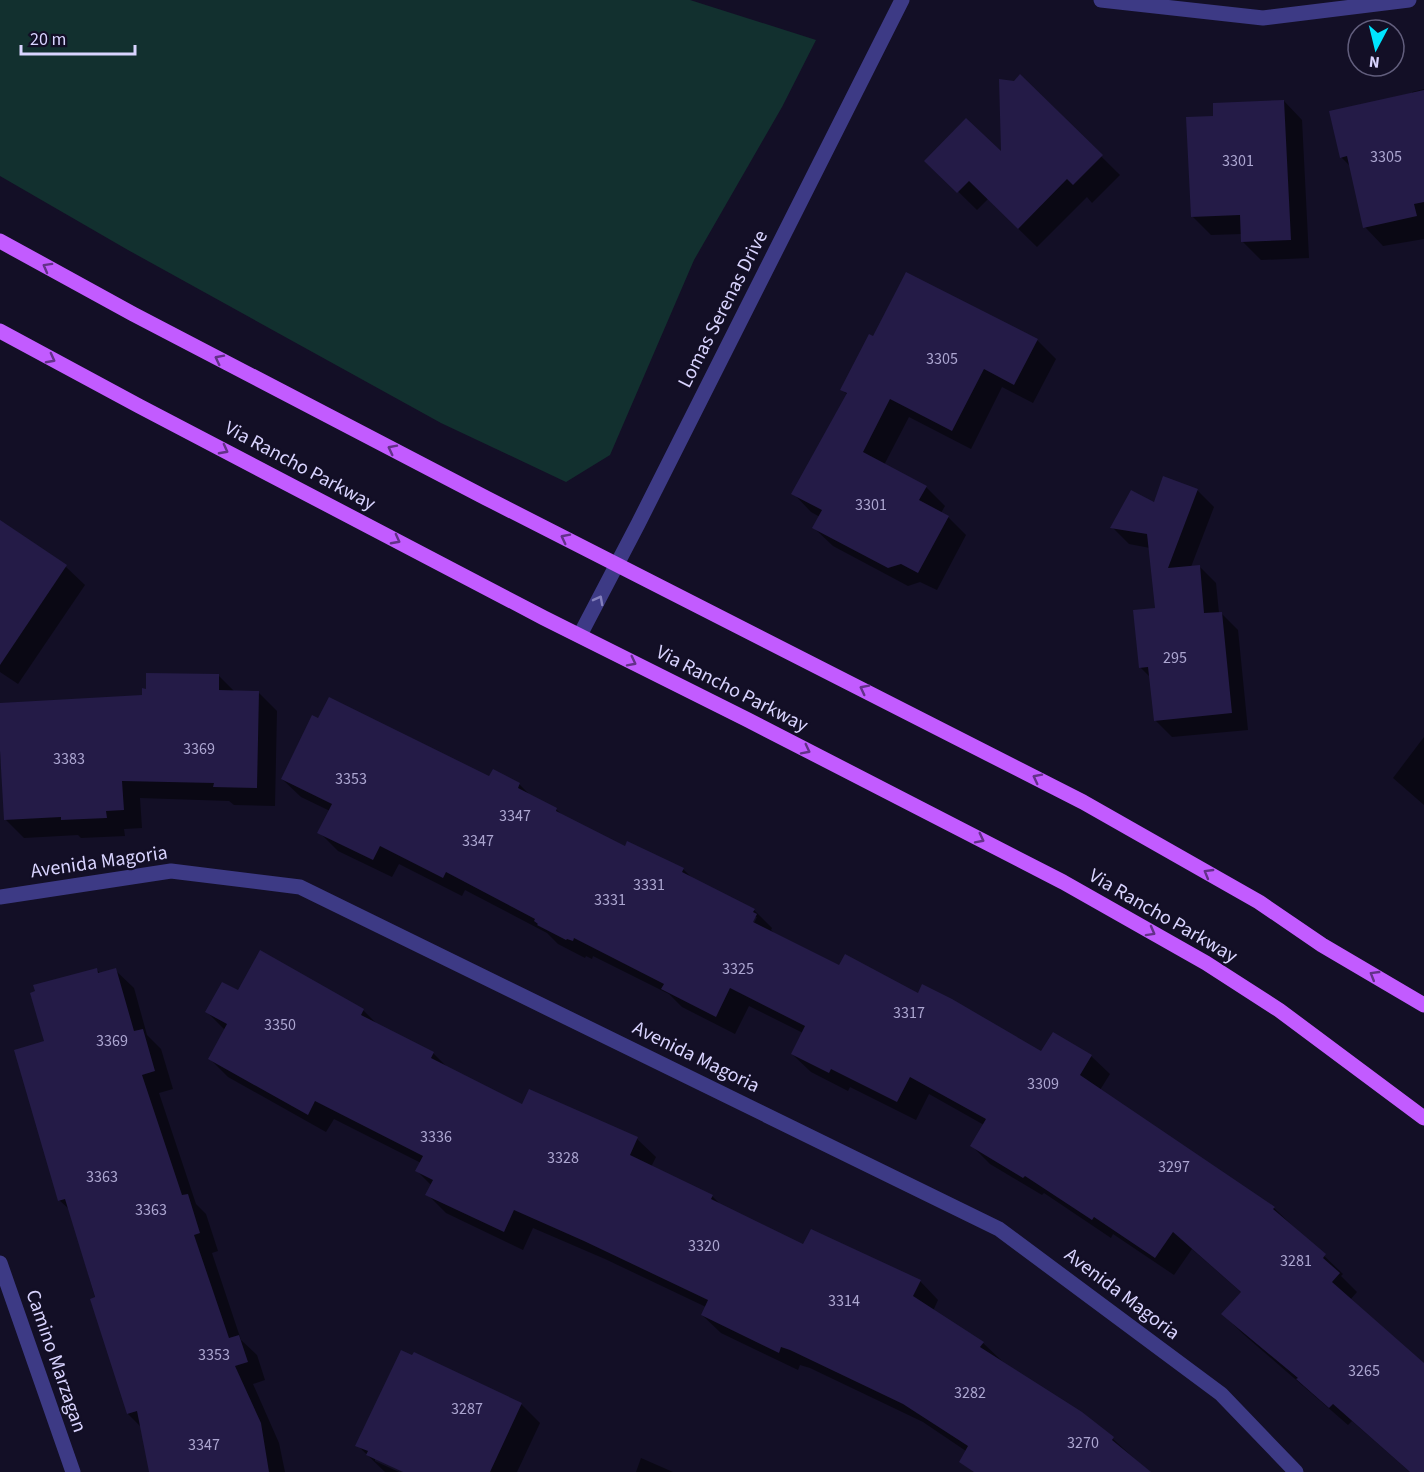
<svg xmlns="http://www.w3.org/2000/svg" width="1424" height="1472" font-family="'Source Sans 3',sans-serif">
<rect width="100%" height="100%" fill="#130f26"/>
<polygon fill="#12302f" points="0,0 690,0 816,40 782,107 694,260 610,455 566,482 441,423 128,250 0,176"/>
<g fill="#0007" fill-rule="evenodd">
<polygon points="1020,76 1120,175 1092,203 1087,197 1037,247 988,199 977,210 927,161 1002,155 1014,83"/>
<polygon points="1424,89 1424,239 1383,246 1365,227 1352,168 1341,157 1412,95 1412,92"/>
<polygon points="1284,101 1302,120 1309,258 1261,260 1243,242 1242,234 1211,235 1192,216 1215,117"/>
<polygon points="907,274 1037,340 1056,359 1033,403 1002,387 971,449 909,417 884,465 926,487 945,506 941,513 948,517 966,535 937,590 920,582 908,586 833,546 814,528 820,517 811,512 793,493 848,395 842,390 874,338"/>
<polygon points="1197,490 1214,507 1191,567 1199,566 1216,583 1219,613 1221,613 1238,630 1248,730 1172,737 1155,720 1151,678 1140,667 1156,610 1150,548 1129,544 1112,527 1155,504"/>
<polygon points="0,522 66,567 85,585 18,684 0,672"/>
<polygon points="219,676 235,692 259,693 277,711 275,806 234,805 229,801 140,798 142,828 124,829 125,836 81,838 78,835 24,838 6,820 0,752 0,705 144,696"/>
<polygon points="1424,737 1424,805 1393,778"/>
<path d="M490 778 519 784 531 796 556 809 564 817 625 848 683 869 694 880 754 910 772 928 771 930 775 934 840 967 919 995 1042 1053 1091 1056 1110 1074 1100 1090 1274 1208 1343 1274 1341 1276 1357 1292 1350 1300 1424 1365V1472H1410L1352 1421 1348 1425 1242 1333 1223 1314 1242 1293 1192 1249 1174 1275 1113 1234 1111 1238 1044 1193 1042 1195 990 1164 972 1146 984 1125 929 1094 916 1120 850 1087 848 1091 811 1072 792 1054 803 1033 749 1006 735 1034 682 1007 669 994 593 956 592 959 586 956 585 958 558 944 547 933 465 890 462 896 399 864 392 877 338 851 319 832 330 811 301 797 282 779ZM754 917H757L751 929Z"/>
<polygon points="260,952 364,1011 379,1026 433,1053 448,1068 523,1106 637,1139 656,1157 651,1167 712,1196 722,1206 804,1246 920,1281 938,1300 933,1311 983,1343 1002,1361 1113,1439 1149,1472 997,1472 923,1422 810,1368 800,1365 798,1370 721,1333 702,1315 706,1307 605,1259 533,1228 523,1250 446,1213 427,1194 432,1186 417,1171 421,1163 334,1119 326,1132 228,1077 210,1059 225,1030 207,1012 239,992"/>
<polygon points="96,969 101,974 115,970 134,988 147,1035 161,1049 173,1089 159,1093 196,1204 206,1214 218,1251 212,1253 241,1340 257,1355 265,1380 253,1384 279,1443 285,1472 150,1472 141,1427 128,1414 70,1210 59,1200 46,1042"/>
<polygon points="415,1354 521,1404 540,1423 517,1472 407,1472 375,1457 375,1461 399,1472 385,1472 357,1445"/>
<polygon points="641,1458 673,1472 636,1472"/>
</g>
<g fill="#241b47">
<polygon points="1020,74 1103,155 1073,185 1067,179 1018,229 969,181 957,193 924,161 966,118 1001,151 999,79 1014,81"/>
<polygon points="1424,90 1424,202 1414,204 1417,216 1363,228 1347,156 1340,158 1329,111"/>
<polygon points="1284,100 1291,240 1241,242 1240,215 1191,217 1186,117 1213,116 1213,103"/>
<polygon points="906,272 1038,339 1014,385 984,369 952,431 890,399 863,452 927,486 919,500 949,516 918,573 901,564 888,568 812,528 822,510 791,494 847,393 840,390 869,334 873,336"/>
<polygon points="1163,476 1198,489 1168,568 1200,565 1204,613 1222,612 1232,713 1154,721 1148,667 1139,668 1133,610 1155,608 1147,534 1110,528 1131,490 1154,502"/>
<polygon points="0,520 67,565 0,665"/>
<polygon points="146,673 219,674 219,690 259,691 257,788 213,787 214,783 122,781 124,810 106,811 107,818 61,820 61,817 4,820 0,751 0,703 142,695 142,688 146,689"/>
<polygon points="329,697 489,776 493,769 520,783 518,788 557,808 556,811 625,846 627,841 684,868 682,872 755,909 753,912 757,914 753,922 839,965 845,954 918,993 922,984 952,999 1041,1051 1053,1032 1092,1055 1080,1075 1275,1207 1273,1209 1326,1254 1323,1258 1340,1273 1332,1282 1424,1363 1424,1472 1410,1472 1333,1404 1329,1408 1296,1379 1298,1378 1221,1314 1241,1292 1173,1232 1155,1258 1094,1217 1092,1220 1025,1176 1023,1178 970,1146 986,1119 910,1077 897,1102 831,1069 829,1073 791,1054 805,1026 730,988 716,1017 661,989 664,984 574,938 573,941 567,939 566,940 537,925 538,924 534,921 535,919 446,872 443,878 380,846 373,860 317,833 332,804 281,779 312,715 318,718"/>
<polygon points="260,950 364,1009 361,1015 434,1052 431,1058 522,1104 529,1089 638,1137 630,1155 713,1195 711,1199 803,1244 811,1229 921,1280 913,1296 984,1342 980,1347 1082,1412 1114,1437 1112,1440 1151,1472 974,1472 959,1462 968,1446 903,1404 790,1350 781,1347 779,1353 701,1315 708,1300 584,1241 514,1210 504,1232 425,1195 433,1180 415,1171 423,1156 315,1101 308,1115 208,1059 227,1024 205,1012 222,982 238,990"/>
<polygon points="97,968 98,973 116,968 134,1031 143,1029 155,1071 142,1075 182,1195 188,1194 200,1233 194,1235 229,1338 239,1335 248,1362 235,1366 261,1423 269,1472 149,1472 137,1411 127,1414 90,1299 95,1297 65,1199 58,1201 14,1050 44,1041 30,993 35,991 33,985"/>
<polygon points="401,1350 412,1355 414,1352 522,1403 490,1472 403,1472 366,1455 368,1451 355,1446"/>
</g>
<g fill="none" stroke-linecap="round" stroke-linejoin="round">
<g stroke="#3d3a85" stroke-width="15">
<polyline points="1101,0 1263,18 1409,0"/>
<polyline points="580,635 638,524 902,0"/>
<polyline points="0,897 171,871 300,887 999,1229 1221,1394 1296,1472"/>
<polyline points="0,1263 73,1472"/>
</g>
<g stroke="#c25bff" stroke-width="15">
<polyline points="0,241 133,314 486,498 1083,802 1259,902 1322,945 1424,1005"/>
<polyline points="0,331 139,406 544,618 748,720 1063,882 1206,963 1279,1010 1424,1118"/>
</g>
</g>
<defs><path id="oneway-chevron" d="M-2-3.5L2.5 0L-2 3.5" fill="none" stroke-width="1.6" stroke-linecap="round" stroke-linejoin="round" transform="scale(1.5)"/></defs>
<g stroke="#623188">
<use href="#oneway-chevron" transform="translate(47 267) rotate(-151)"/>
<use href="#oneway-chevron" transform="translate(51 359) rotate(28)"/>
<use href="#oneway-chevron" transform="translate(219 359) rotate(-153)"/>
<use href="#oneway-chevron" transform="translate(392 449) rotate(-153)"/>
<use href="#oneway-chevron" transform="translate(224 450) rotate(28)"/>
<use href="#oneway-chevron" transform="translate(565 538) rotate(-153)"/>
<use href="#oneway-chevron" transform="translate(396 540) rotate(28)"/>
<use href="#oneway-chevron" transform="translate(632 662) rotate(27)"/>
<use href="#oneway-chevron" transform="translate(864 689) rotate(-153)"/>
<use href="#oneway-chevron" transform="translate(806 750) rotate(27)"/>
<use href="#oneway-chevron" transform="translate(1037 778) rotate(-153)"/>
<use href="#oneway-chevron" transform="translate(980 839) rotate(27)"/>
<use href="#oneway-chevron" transform="translate(1208 873) rotate(-150)"/>
<use href="#oneway-chevron" transform="translate(1151 932) rotate(29)"/>
<use href="#oneway-chevron" transform="translate(1374 975) rotate(-149)"/>
</g>
<use stroke="#837fbc" href="#oneway-chevron" transform="translate(599 600) rotate(-62)"/>
<g text-anchor="middle" dominant-baseline="central" stroke-width="4.5" stroke-linejoin="round" paint-order="stroke">
<g font-size="16" fill="#aca6d1">
<text x="1386" y="157">3305</text>
<text x="1238" y="161">3301</text>
<text x="942" y="359">3305</text>
<text x="871" y="505">3301</text>
<text x="1175" y="658">295</text>
<text x="199" y="749">3369</text>
<text x="69" y="759">3383</text>
<text x="351" y="779">3353</text>
<text x="515" y="816">3347</text>
<text x="478" y="841">3347</text>
<text x="649" y="885">3331</text>
<text x="610" y="900">3331</text>
<text x="738" y="969">3325</text>
<text x="909" y="1013">3317</text>
<text x="280" y="1025">3350</text>
<text x="112" y="1041">3369</text>
<text x="1043" y="1084">3309</text>
<text x="436" y="1137">3336</text>
<text x="563" y="1158">3328</text>
<text x="1174" y="1167">3297</text>
<text x="102" y="1177">3363</text>
<text x="151" y="1210">3363</text>
<text x="704" y="1246">3320</text>
<text x="1296" y="1261">3281</text>
<text x="844" y="1301">3314</text>
<text x="214" y="1355">3353</text>
<text x="1364" y="1371">3265</text>
<text x="970" y="1393">3282</text>
<text x="467" y="1409">3287</text>
<text x="1083" y="1443">3270</text>
<text x="204" y="1445">3347</text>
</g>
<g font-size="20" fill="#d9d4ff" stroke="#130f26">
<text transform="translate(723 309) rotate(-63)">Lomas Serenas Drive</text>
<text transform="translate(300 466) rotate(28)">Via Rancho Parkway</text>
<text transform="translate(732 689) rotate(27)">Via Rancho Parkway</text>
<text transform="translate(99 862) rotate(-8)">Avenida Magoria</text>
<text transform="translate(1163 916) rotate(30)">Via Rancho Parkway</text>
<text transform="translate(696 1057) rotate(26)">Avenida Magoria</text>
<text transform="translate(1122 1294) rotate(37)">Avenida Magoria</text>
<text transform="translate(56 1361) rotate(71)">Camino Marzagan</text>
</g>
</g>
<g transform="translate(1376 48) rotate(187)"><circle r="28" fill="#130f26" stroke="#625e7d" stroke-width="1.5"/>
<path d="M0-4.5L10 22L0 15L-10 22Z" fill="#00e5ff"/>
<text y="-9" font-size="16" font-weight="bold" text-anchor="middle" fill="#d9d4ff">N</text>
</g>
<path d="M21 45v9h114v-9" fill="none" stroke="#d9d4ff" stroke-width="3"/>
<text x="30" y="45" font-size="18" fill="#d9d4ff" stroke="#130f26" stroke-width="4.5" paint-order="stroke">20 m</text>
</svg>
